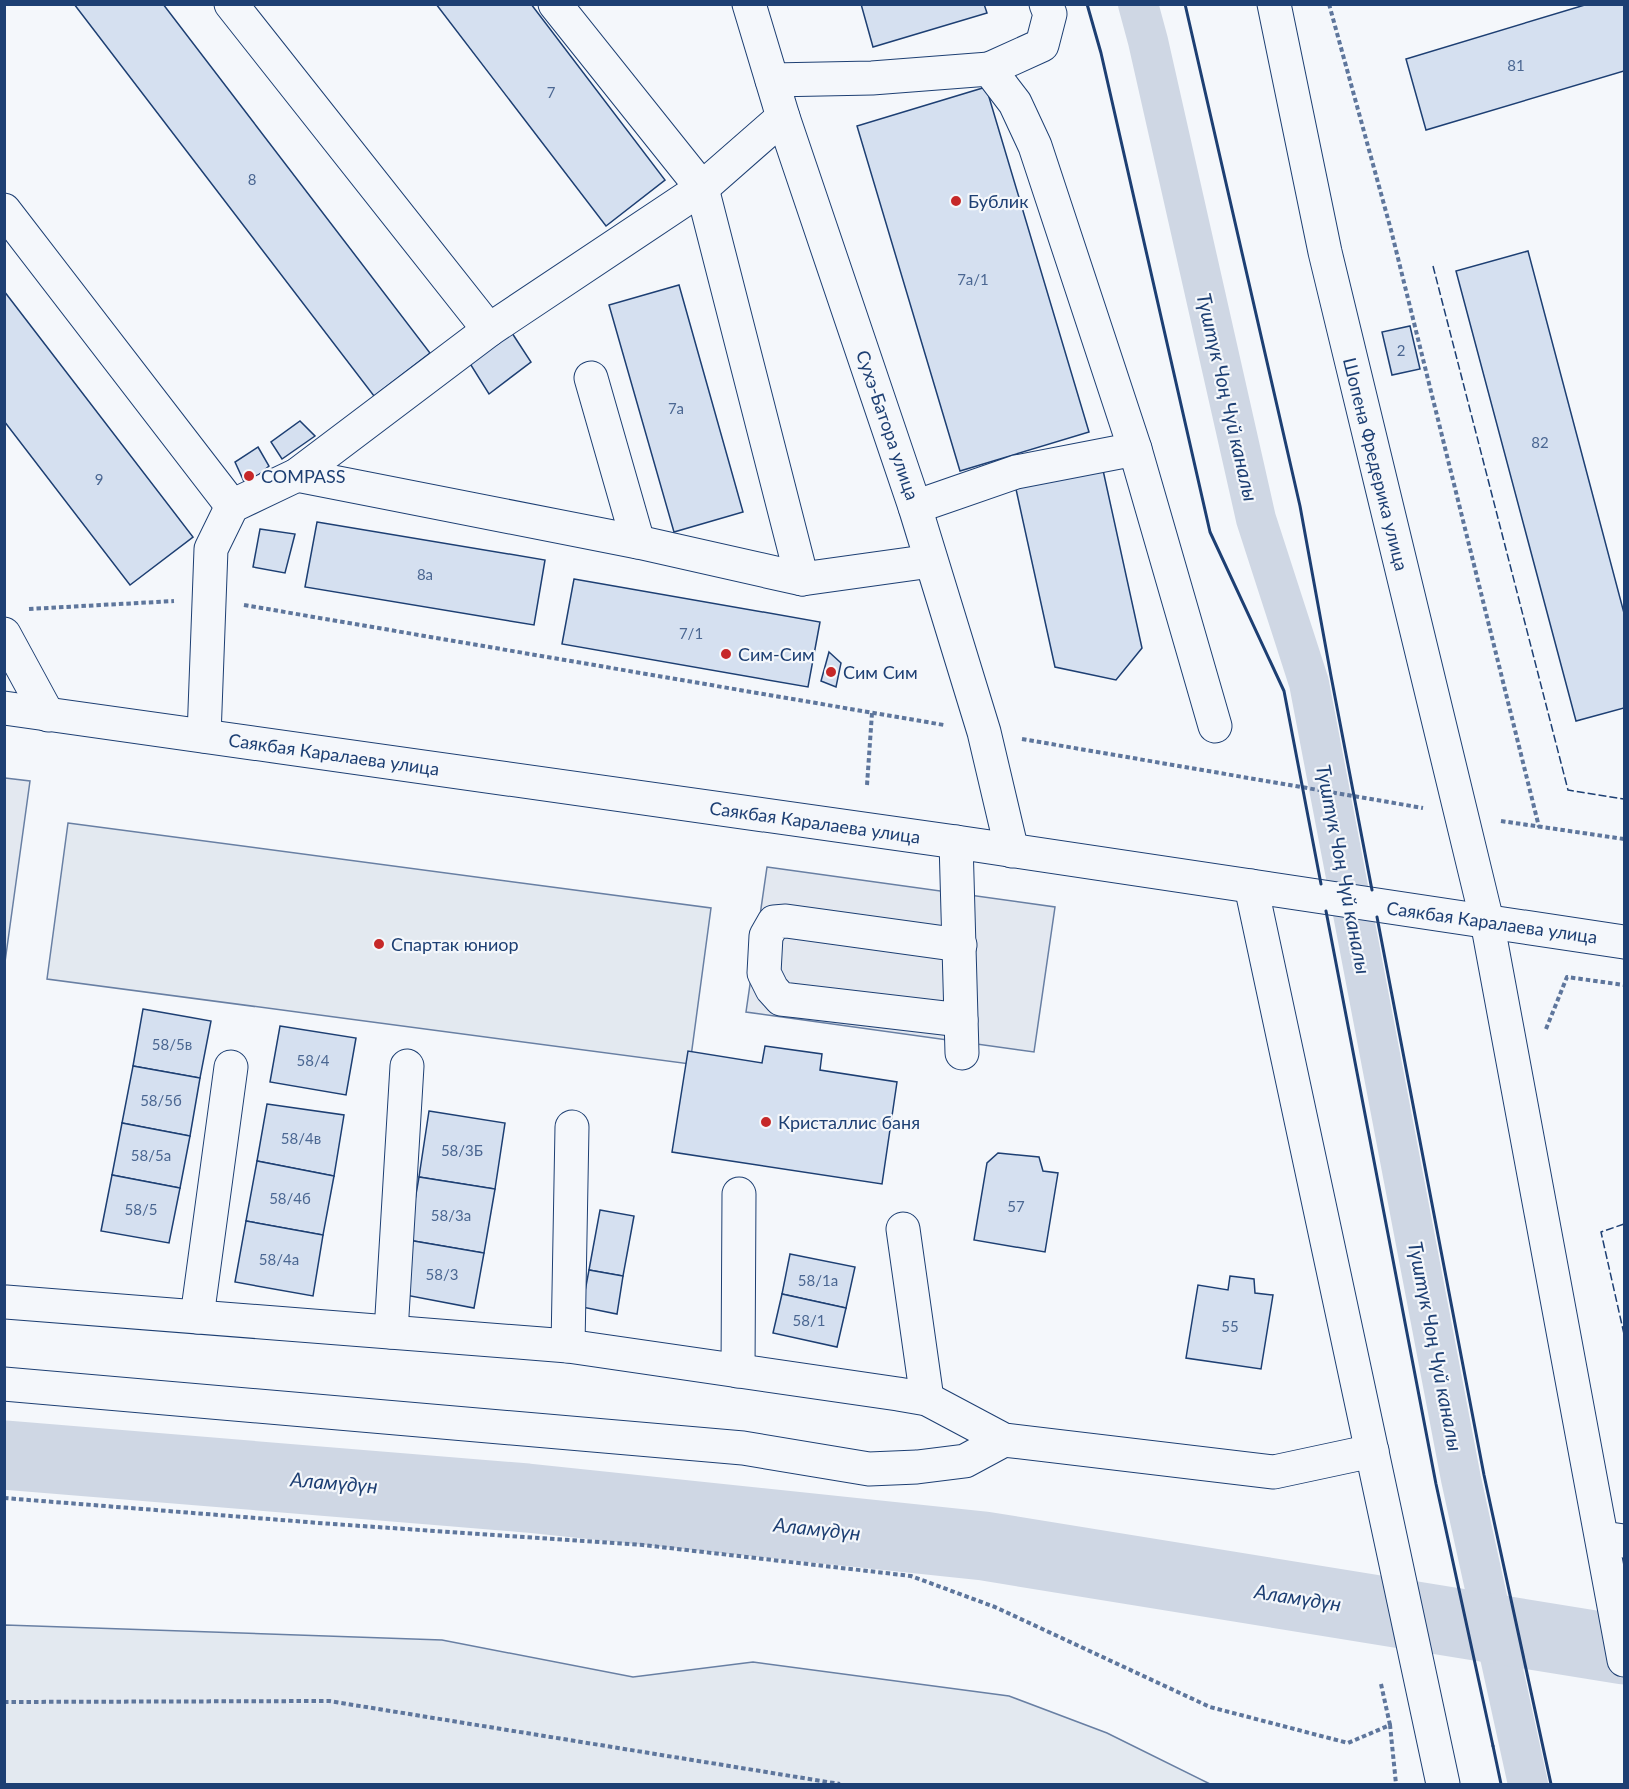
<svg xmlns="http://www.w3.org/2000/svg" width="1629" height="1789" font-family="Lato,sans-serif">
<rect width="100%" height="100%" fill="#f4f7fb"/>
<g fill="#e3e9f0" stroke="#687fa3" stroke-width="1.5">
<polygon points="68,823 711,908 690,1064 47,979"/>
<polygon points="5,1625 442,1640 633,1677 753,1662 1009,1696 1107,1733 1210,1784 5,1784"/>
</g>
<g fill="#e3e8f0" stroke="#687fa3" stroke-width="1.5">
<polygon points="5,778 30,781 5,962 4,778"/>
<polygon points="767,867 1055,907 1034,1052 746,1012"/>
</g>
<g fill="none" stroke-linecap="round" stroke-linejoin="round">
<polyline stroke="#cfd7e4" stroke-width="40" points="1138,4 1148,41 1256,519 1309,683 1461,1479 1528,1784"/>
<polyline stroke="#cfd7e4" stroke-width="69" points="4,1455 527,1498 984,1546 1624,1650"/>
</g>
<g fill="#d5e0f0" stroke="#1d3f73" stroke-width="1.5">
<polygon points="74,4 163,4 430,353 374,396"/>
<polygon points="436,4 531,4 665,180 606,226"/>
<polygon points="861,4 984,4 987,13 873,47"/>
<polygon points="1588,4 1624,4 1624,71 1426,130 1406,59"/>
<polygon points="986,87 1089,432 960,471 857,126"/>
<polygon points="1528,251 1624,613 1624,708 1576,721 1456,271"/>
<polygon points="679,285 743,512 674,532 609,305"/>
<polygon points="4,291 193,537 130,585 4,421"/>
<polygon points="1410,326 1420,369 1392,375 1382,332"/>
<polygon points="512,333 531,362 489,394 469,362"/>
<polygon points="300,421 315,436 282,459 271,442"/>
<polygon points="258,447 269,466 246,486 235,462"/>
<polygon points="1101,461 1142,648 1116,680 1055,667 1014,480"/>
<polygon points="317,522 545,560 534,625 305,587"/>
<polygon points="260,529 295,534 285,573 253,567"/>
<polygon points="574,579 820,622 808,687 562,644"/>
<polygon points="829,652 841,663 836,687 821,681"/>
<polygon points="143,1009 211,1021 200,1078 133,1066"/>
<polygon points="280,1026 356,1038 346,1095 270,1082"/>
<polygon points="765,1046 822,1054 820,1070 897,1082 882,1184 672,1152 688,1051 762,1063"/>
<polygon points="133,1066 200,1078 190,1136 122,1123"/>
<polygon points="267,1104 344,1115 334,1176 257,1161"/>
<polygon points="429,1111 505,1123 495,1189 419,1177"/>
<polygon points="122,1123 190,1136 180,1188 112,1175"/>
<polygon points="998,1153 1039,1157 1043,1171 1058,1173 1045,1252 974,1240 987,1163"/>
<polygon points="257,1161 334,1176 323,1235 246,1221"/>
<polygon points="112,1175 180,1188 169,1243 101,1231"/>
<polygon points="419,1177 495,1189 484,1253 408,1240"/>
<polygon points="600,1210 634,1216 623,1276 589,1270"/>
<polygon points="246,1221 323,1235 313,1296 235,1282"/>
<polygon points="408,1240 484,1253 474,1308 400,1294"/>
<polygon points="790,1254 855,1267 846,1308 782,1294"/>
<polygon points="589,1270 623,1276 617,1314 582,1307"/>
<polygon points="1230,1276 1254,1279 1255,1293 1273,1295 1261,1369 1186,1358 1198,1285 1228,1290"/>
<polygon points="782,1294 846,1308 837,1347 773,1333"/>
</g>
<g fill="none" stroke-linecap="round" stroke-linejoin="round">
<defs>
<g id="minor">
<polyline points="231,4 489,330"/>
<polyline points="555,4 702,188 802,579"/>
<polyline points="1274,4 1325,252 1487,921"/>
<polyline points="989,69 1042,45 1050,14 1046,4"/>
<polyline points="772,80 872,78 989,69 1015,103 1035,146 1135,449"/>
<polyline points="4,210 232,506"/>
<polyline points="591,378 638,542"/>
<polyline points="297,475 638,542 802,579 931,561"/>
<polyline points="915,507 1016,472 1135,449 1215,726"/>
<polyline points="4,634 48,715"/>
<polyline points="204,736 211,549 232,506 297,475 489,330 702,188 783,117"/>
<polyline points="956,842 962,1053"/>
<polyline points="960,945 786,921 774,922 766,936 764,973 772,989 781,999 961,1020"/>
<polyline points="903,1229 927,1399"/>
<polyline points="6,1302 568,1346 898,1394 927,1399 1004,1440 1274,1472 1372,1451"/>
<polyline points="197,1317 231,1067"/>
<polyline points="391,1332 407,1066"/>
<polyline points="568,1346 572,1127"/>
<polyline points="738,1371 739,1194"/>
<polyline points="4,1384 743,1448 869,1469 917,1467 965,1461 1004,1440"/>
<polyline points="1603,1538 1624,1541"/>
</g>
<g id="major">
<polyline points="749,4 783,117 915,507 984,732 1012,851"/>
<polyline points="4,708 956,842 1624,942"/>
<polyline points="1251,886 1443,1784"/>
<polyline points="1487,921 1624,1660"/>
</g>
</defs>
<use href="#minor" stroke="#1d3f73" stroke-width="35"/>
<use href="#major" stroke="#1d3f73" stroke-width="35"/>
<g stroke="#5e769c" stroke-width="4" stroke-dasharray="4.5 3" stroke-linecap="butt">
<polyline points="1329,4 1391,230 1539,827"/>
<polyline points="244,605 944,725"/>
<polyline points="29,609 174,601"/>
<polyline points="1022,739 1423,808"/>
<polyline points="867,785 872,713"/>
<polyline points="1501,821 1624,839"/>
<polyline points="1546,1029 1567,977 1624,985"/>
<polyline points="4,1498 332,1524 643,1545 911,1576 995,1607 1210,1707 1348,1743 1390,1725 1396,1784"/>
<polyline points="1381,1684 1390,1725"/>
<polyline points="4,1702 329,1701 840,1784"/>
</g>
<use href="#minor" stroke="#f4f7fb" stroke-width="33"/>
<use href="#major" stroke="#f4f7fb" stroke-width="33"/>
<g stroke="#1d3f73" stroke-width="1.5" stroke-dasharray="8 3" stroke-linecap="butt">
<polyline points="1433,266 1568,790 1624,799"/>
<polyline points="1624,1224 1601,1232 1624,1334"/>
</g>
<g stroke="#1d3f73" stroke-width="3">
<polyline points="1087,4 1101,53 1210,532 1284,691 1321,884"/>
<polyline points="1185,4 1300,506 1331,676 1372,890"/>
<polyline points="1326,911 1436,1484 1493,1746"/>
<polyline points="1377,917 1484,1475 1551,1784"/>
<polyline points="1493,1746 1501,1784"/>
</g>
</g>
<g fill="#c62828" stroke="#f4f7fb" stroke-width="2">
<circle cx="956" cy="201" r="6"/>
<circle cx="249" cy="476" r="6"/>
<circle cx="726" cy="654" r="6"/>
<circle cx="831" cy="672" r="6"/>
<circle cx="379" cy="944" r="6"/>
<circle cx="766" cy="1122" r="6"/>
</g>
<g text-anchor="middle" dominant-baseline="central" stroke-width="4.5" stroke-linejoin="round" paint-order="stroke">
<g font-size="15" fill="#4b6792">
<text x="1516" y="65">81</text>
<text x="551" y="92">7</text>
<text x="252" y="179">8</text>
<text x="973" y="279">7а/1</text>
<text x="1401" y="350">2</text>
<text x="676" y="408">7а</text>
<text x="1540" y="442">82</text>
<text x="99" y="479">9</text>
<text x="425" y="574">8а</text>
<text x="691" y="633">7/1</text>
<text x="172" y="1044">58/5в</text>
<text x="313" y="1060">58/4</text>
<text x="161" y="1100">58/5б</text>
<text x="301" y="1138">58/4в</text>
<text x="462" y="1150">58/3Б</text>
<text x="151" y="1155">58/5а</text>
<text x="290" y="1198">58/4б</text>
<text x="1016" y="1206">57</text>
<text x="141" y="1209">58/5</text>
<text x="451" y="1215">58/3а</text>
<text x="279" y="1259">58/4а</text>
<text x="442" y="1274">58/3</text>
<text x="818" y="1280">58/1а</text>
<text x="809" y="1320">58/1</text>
<text x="1230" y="1326">55</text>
</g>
<g font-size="18" fill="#1d3f73" stroke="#f4f7fb" text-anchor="start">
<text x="968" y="201">Бублик</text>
<text x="261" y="476">COMPASS</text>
<text x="738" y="654">Сим-Сим</text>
<text x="843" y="672">Сим Сим</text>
<text x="391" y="944">Спартак юниор</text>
<text x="778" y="1122">Кристаллис баня</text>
</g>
<g font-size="18" fill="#1d3f73" stroke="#f4f7fb">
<text transform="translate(888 425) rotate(71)">Сухэ-Батора улица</text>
<text transform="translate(1376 464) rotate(76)">Шопена Фредерика улица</text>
<text transform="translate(334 754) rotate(8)">Саякбая Каралаева улица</text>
<text transform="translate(815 822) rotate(8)">Саякбая Каралаева улица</text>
<text transform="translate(1492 922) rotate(8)">Саякбая Каралаева улица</text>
</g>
<g font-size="20" font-style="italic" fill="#1d3f73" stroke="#f4f7fb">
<text transform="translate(1228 397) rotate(77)">Түштүк Чоң Чүй каналы</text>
<text transform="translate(1344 869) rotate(79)">Түштүк Чоң Чүй каналы</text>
<text transform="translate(1436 1346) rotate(79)">Түштүк Чоң Чүй каналы</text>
<text transform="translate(334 1482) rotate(5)">Аламүдүн</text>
<text transform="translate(817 1528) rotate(6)">Аламүдүн</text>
<text transform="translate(1298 1597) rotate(9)">Аламүдүн</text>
</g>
</g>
<rect width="1629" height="1789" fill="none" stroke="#1d3f73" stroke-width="12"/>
</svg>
